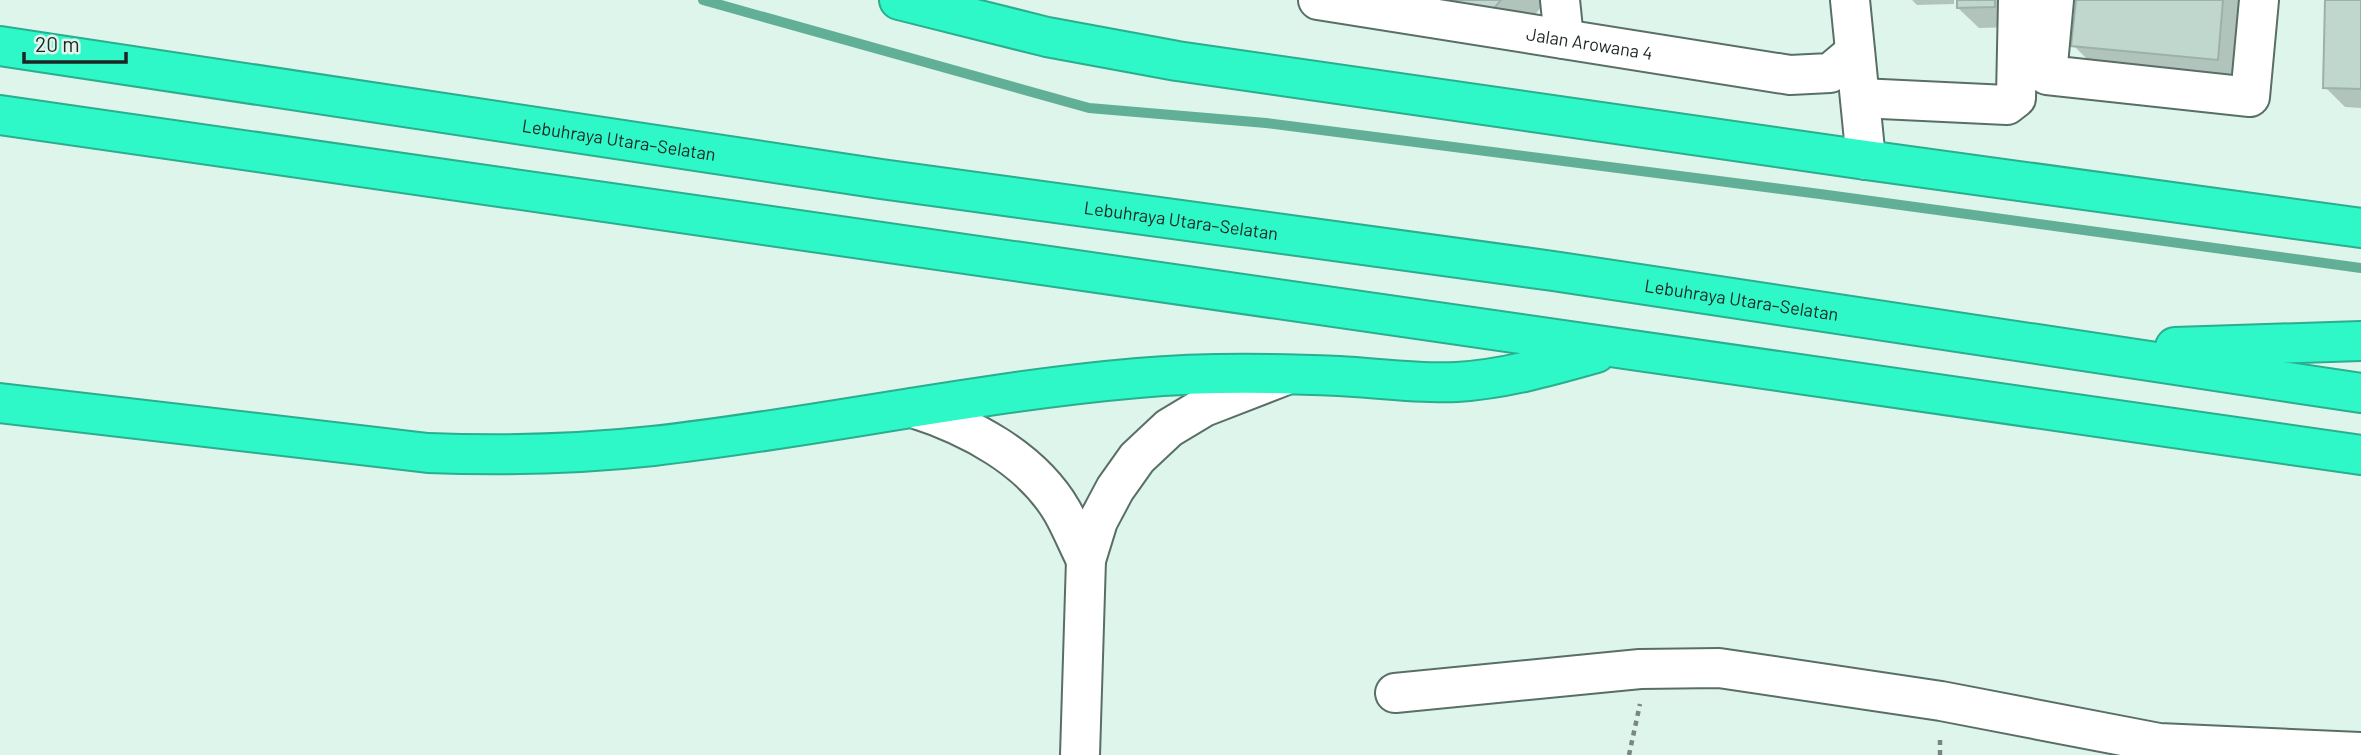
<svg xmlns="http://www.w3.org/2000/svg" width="2361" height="755" font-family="Barlow,sans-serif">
<rect width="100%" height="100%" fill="#def5ec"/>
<g fill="#0003">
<polygon points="1425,0 1541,0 1542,6 1512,43"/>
<polygon points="1912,0 1954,0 1954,4 1917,5"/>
<polygon points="1958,0 2014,0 2015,27 1979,28 1958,8"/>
<polygon points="2077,0 2257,0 2249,90 2105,77 2073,45"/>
<polygon points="2327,0 2361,0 2361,108 2345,107 2325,87"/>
</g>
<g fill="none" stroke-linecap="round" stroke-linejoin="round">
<polyline stroke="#60af96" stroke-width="10" points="703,0 1089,108 1266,123 1820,194 2361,268"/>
</g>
<g fill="#c0d7ce" stroke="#9bb1a9" stroke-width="2">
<polygon points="1423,0 1501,0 1486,18"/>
<polygon points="1957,0 1995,0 1995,7 1957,8"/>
<polygon points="2076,0 2223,0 2218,60 2071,46"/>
<polygon points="2325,0 2361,0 2361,89 2323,88"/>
</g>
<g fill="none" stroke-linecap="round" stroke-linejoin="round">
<defs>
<g id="minor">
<path id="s1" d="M1318 0 1790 75 1830 73 1855 52"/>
<polyline points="1560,0 1564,39"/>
<polyline points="1850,0 1866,160"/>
<polyline points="2054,0 2047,75 2250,97 2259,0"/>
<polyline points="1860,98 2007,105 2016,98 2018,0"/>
<path d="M913 408C969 426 1031 458 1062 511 1071 527 1078 544 1086 560"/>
<polyline points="1395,693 1640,669 1719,668 1941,701 2159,743 2361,752"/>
<polyline points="1080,755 1086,560 1098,521 1115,489 1137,458 1169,428 1204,407 1284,376"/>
</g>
<g id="highway">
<polyline points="899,0 1047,37 1177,61 1866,160 2361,228"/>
<path id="s2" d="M0 46 881 179 1553 271 2361 393"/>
<polyline points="0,115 2361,455"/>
<polyline points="2175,347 2361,341"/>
<path d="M0 403 428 453C503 456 578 454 653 446 815 428 975 392 1138 378 1205 372 1272 373 1339 376 1378 378 1419 384 1457 382 1505 379 1550 366 1596 353"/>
</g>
</defs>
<use href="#minor" stroke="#596e67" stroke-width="42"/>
<use href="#highway" stroke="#29ae8e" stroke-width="42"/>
<g stroke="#788781" stroke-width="4.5" stroke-dasharray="5 5" stroke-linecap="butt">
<polyline points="1629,755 1640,704"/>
<polyline points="1940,755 1940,737"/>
</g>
<use href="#minor" stroke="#fff" stroke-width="38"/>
<use href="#highway" stroke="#2ff8c8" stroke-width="38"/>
</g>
<g text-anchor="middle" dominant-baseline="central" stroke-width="6" stroke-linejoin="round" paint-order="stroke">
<g font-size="18" fill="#1e2623" stroke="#def5ec">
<text stroke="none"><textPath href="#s1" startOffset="275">Jalan Arowana 4</textPath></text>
<text stroke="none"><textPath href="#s2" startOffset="626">Lebuhraya Utara–Selatan</textPath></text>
<text stroke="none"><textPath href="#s2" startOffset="1194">Lebuhraya Utara–Selatan</textPath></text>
<text stroke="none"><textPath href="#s2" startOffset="1760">Lebuhraya Utara–Selatan</textPath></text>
</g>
</g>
<path d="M24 52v10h102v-10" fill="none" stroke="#1e2623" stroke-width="3.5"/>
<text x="35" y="52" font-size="21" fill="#1e2623" stroke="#def5ec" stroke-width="5" paint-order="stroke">20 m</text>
</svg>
